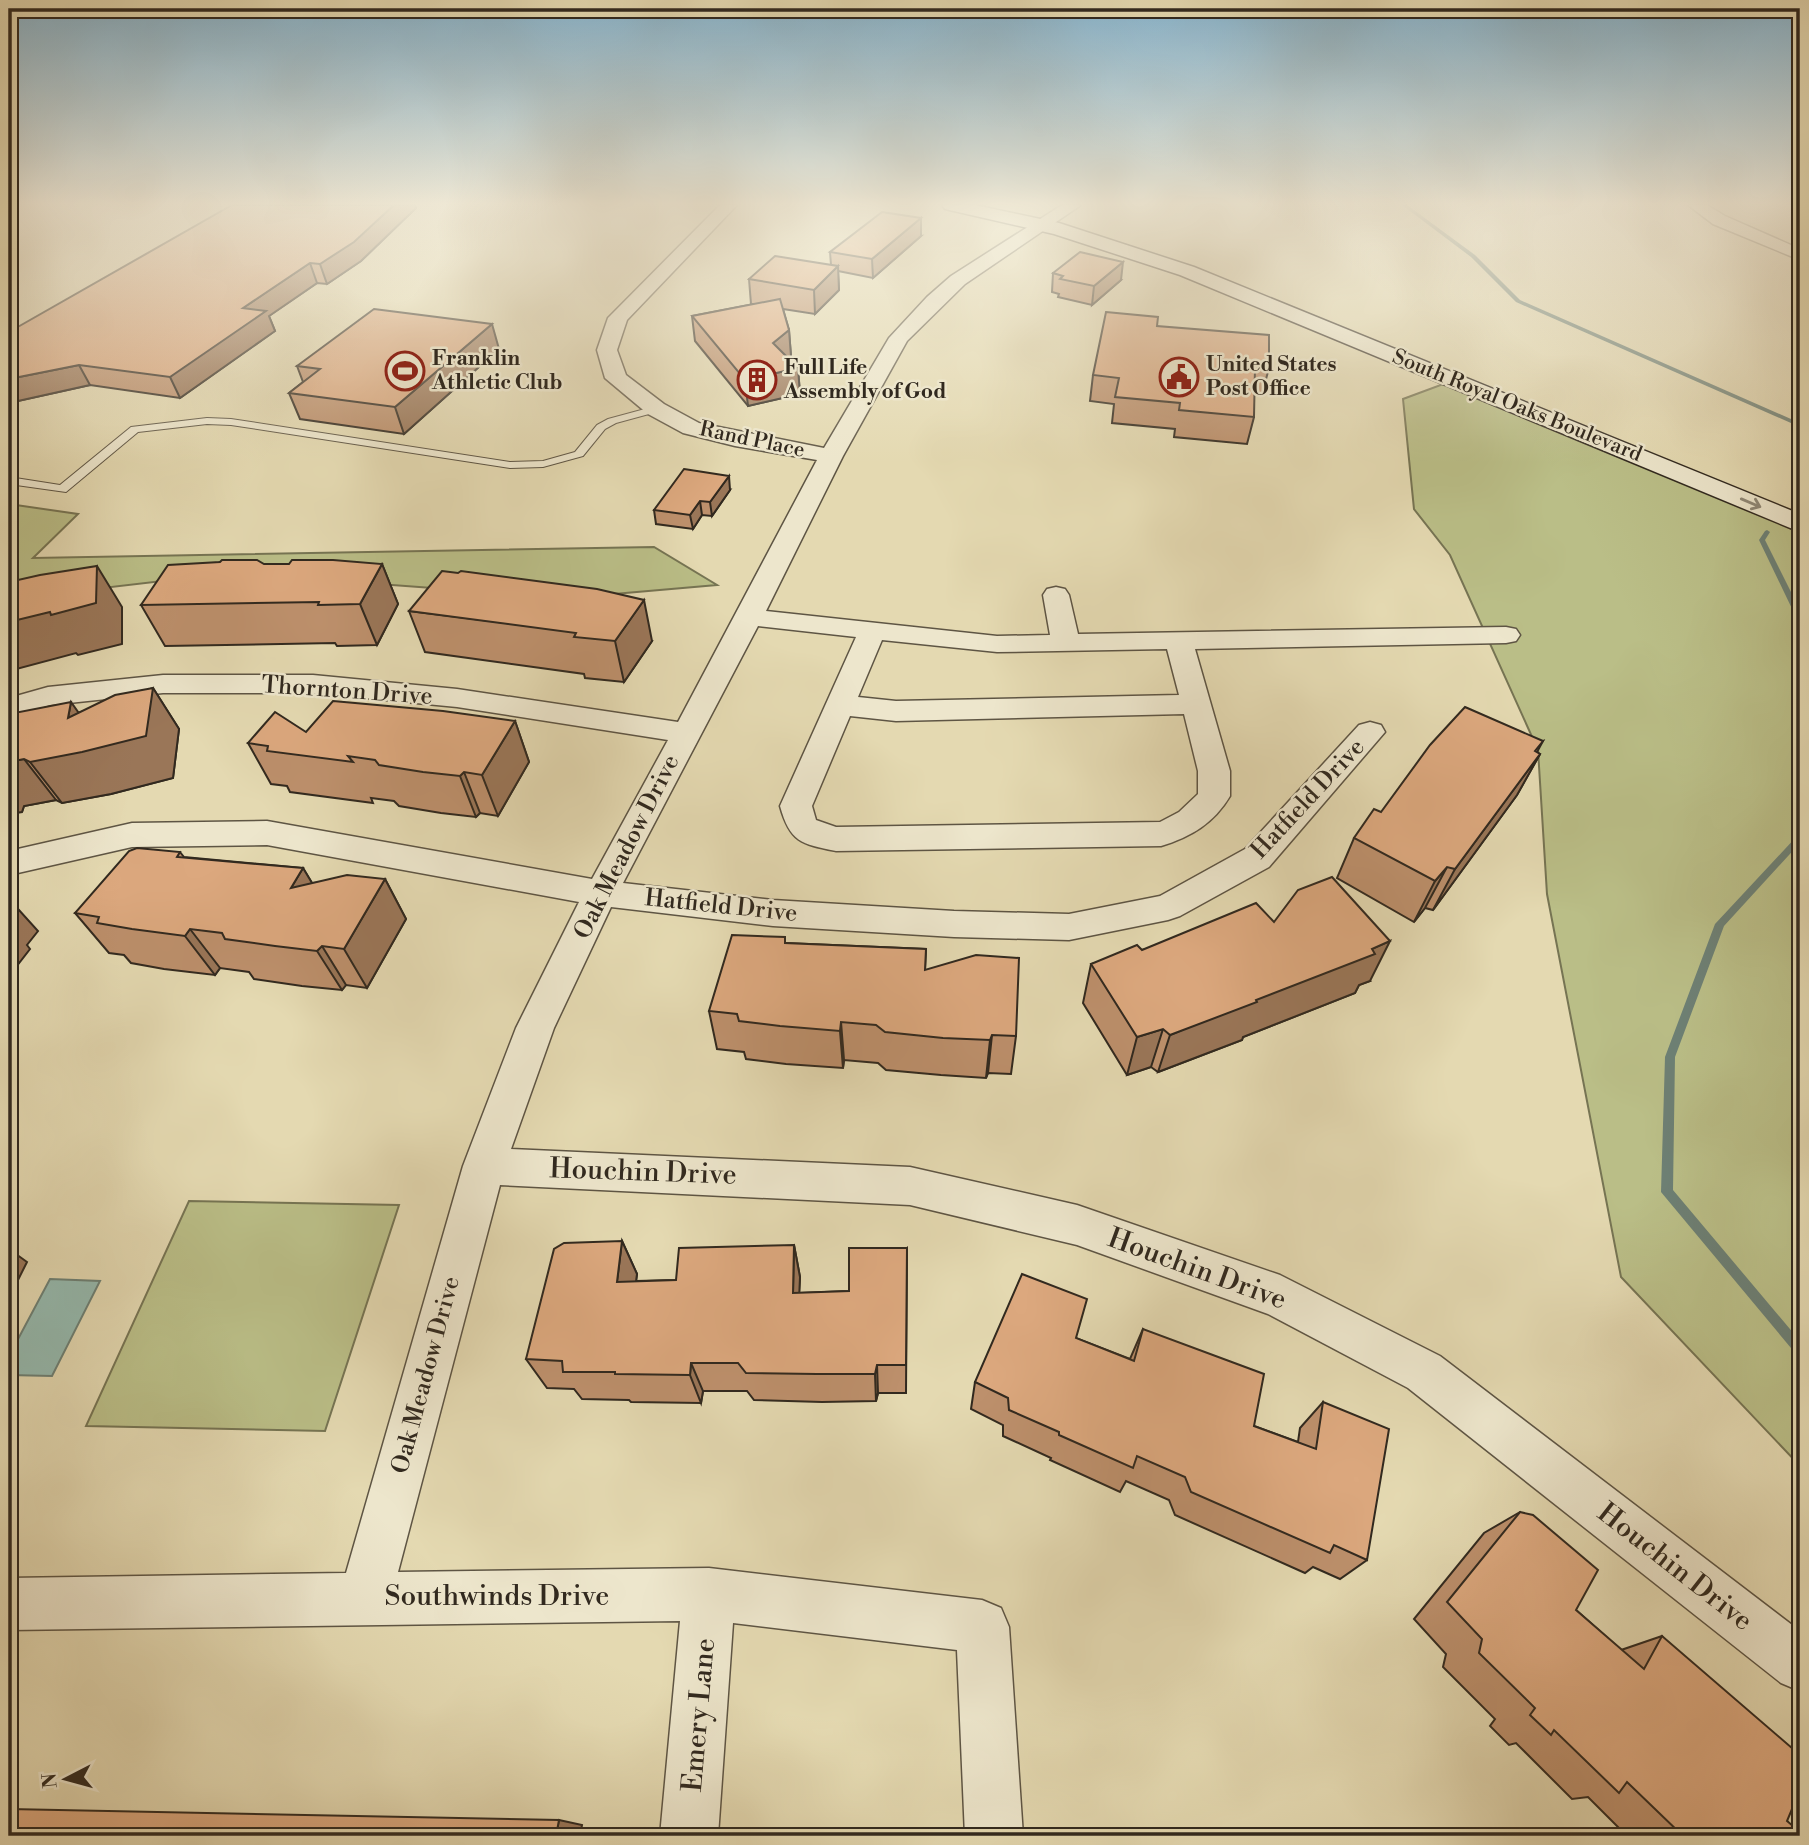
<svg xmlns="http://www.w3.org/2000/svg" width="1809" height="1845" font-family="'Libre Bodoni',serif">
<rect width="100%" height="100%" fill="#e4d9b1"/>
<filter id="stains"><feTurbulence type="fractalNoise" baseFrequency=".00286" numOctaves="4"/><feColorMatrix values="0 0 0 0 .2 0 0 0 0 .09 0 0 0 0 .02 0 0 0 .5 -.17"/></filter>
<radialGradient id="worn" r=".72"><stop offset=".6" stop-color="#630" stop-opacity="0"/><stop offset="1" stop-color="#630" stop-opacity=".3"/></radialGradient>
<g fill="#babe87" stroke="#767453" stroke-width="2">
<polygon points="1454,380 1800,524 1800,1466 1621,1277 1547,894 1538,750 1450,555 1414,509 1403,399"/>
<polygon points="9,504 78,514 33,558 654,547 717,585 568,598 231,573 9,599"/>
<polygon points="189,1201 399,1205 325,1431 86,1426"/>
</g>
<polygon fill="#95baaf" stroke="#6d8075" stroke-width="2" points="50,1279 100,1281 52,1376 9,1375 9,1356"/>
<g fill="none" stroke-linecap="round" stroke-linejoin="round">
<g fill="#6d8075" fill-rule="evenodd">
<polygon points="1402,205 1407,205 1475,255 1520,300 1800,423 1800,427 1516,302 1471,257"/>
<polygon points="1767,530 1770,532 1765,540 1800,610 1800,619 1796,617 1759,540 1765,531"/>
<polygon points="1800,835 1800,843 1724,926 1675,1057 1673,1190 1800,1341 1800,1356 1796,1354 1661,1192 1665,1057 1715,924 1797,836"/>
</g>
<defs>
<polygon id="lane" points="656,406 660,407 660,411 616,423 605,429 583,456 543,467 510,468 231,425 207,424 138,432 66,492 9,484 9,477 60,485 131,427 207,418 231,419 510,462 543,461 575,452 597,425 608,419"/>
<g id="street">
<path d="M720 205H737L627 320 617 350 626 375 664 404 699 423 824 448 889 338 927 297 951 276 1062 205H1081L965 284 907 341 843 456 766 611 997 636 1050 635 1043 595 1047 589 1056 587 1065 589 1069 595 1078 634 1506 627 1516 629 1520 635 1516 641 1506 643 1195 649 1230 771V796C1214 823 1191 837 1161 846L836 851C801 844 790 842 780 806L856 637 758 626 623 883 773 900 954 911 1069 914 1160 896 1245 849 1359 725 1370 722 1381 725 1385 732 1269 867 1180 916 1168 920 1069 940 954 937 773 926 611 907 554 1028 511 1149 910 1167 1077 1205 1280 1275 1440 1356 1800 1631V1691L1781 1683 1408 1388 1268 1314 1077 1245 910 1205 500 1185 398 1572 709 1568 982 1600 1001 1608 1009 1627 1023 1836H965L957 1650 733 1623 718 1836H660L680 1621 9 1630V1578L346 1573 463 1166 516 1028 579 902 267 845 132 847 9 875V851L132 823 267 821 592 879 668 740 457 707 313 693H163L50 705 9 718V698L48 687 163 675H313L457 689 678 722 817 460 735 446 683 433 648 414 605 378 597 350 608 318ZM882 640 997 652 1167 649 1179 695 896 701 858 697ZM1184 714 1198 771V794L1179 812 1160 822 836 827 816 820 812 806 850 716 896 721Z"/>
<polygon points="1688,205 1707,205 1725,216 1800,249 1800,260 1713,224"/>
</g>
<polygon id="secondary" points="942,205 975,205 1059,223 1194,267 1800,514 1800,532 1180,275 1054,234 945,209"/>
</defs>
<use href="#lane" stroke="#5e5544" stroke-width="2"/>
<use href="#street" stroke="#5e5544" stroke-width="3"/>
<use href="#secondary" stroke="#31291f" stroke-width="3"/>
<use href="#lane" fill="#ede6cc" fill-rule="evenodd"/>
<use href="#street" fill="#ede6cc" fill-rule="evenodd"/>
<use href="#secondary" fill="#ede6cc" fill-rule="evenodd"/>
</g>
<g fill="#bd906c" stroke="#31291f" stroke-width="2">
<polygon points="232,205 415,205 416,208 361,261 327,284 317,283 269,316 275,331 180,398 90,385 9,403"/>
<polygon points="921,236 873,278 838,271 839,290 815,314 783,309 789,330 791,356 788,358 798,368 800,394 748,406 695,341 692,316 754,304 751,304 749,279 831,265 830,252"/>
<polygon points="1053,273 1121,280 1092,305 1058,297 1059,294 1052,292"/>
<polygon points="1157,326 1269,368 1262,394 1254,393 1254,417 1247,444 1174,437 1175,429 1112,423 1114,404 1090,401 1093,375"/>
<polygon points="499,349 404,434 300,419 289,393 303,382 297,366"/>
<polygon points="730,490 712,516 702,515 693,529 656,524 654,510"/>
<polygon points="220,562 264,564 382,564 398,604 377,645 337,646 335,643 165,646 141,605"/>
<polygon points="409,611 652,641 624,682 585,678 584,674 425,652"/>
<polygon points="153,688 179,729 173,778 111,794 62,803 56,800 24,806 22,812 9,714 78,713"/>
<polygon points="515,721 529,762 498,816 480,813 476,817 441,813 399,806 394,801 371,798 373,803 290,792 287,786 271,784 248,743 306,732"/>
<polygon points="1543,741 1537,752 1540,754 1517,795 1433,910 1425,908 1414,922 1337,878 1354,838 1381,812"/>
<polygon points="180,852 184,857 303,868 312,883 385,879 406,919 367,988 346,985 342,990 302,986 254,979 249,972 220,968 215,975 164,969 131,963 124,955 109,953 75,913"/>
<polygon points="1274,922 1370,981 1359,985 1355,993 1243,1037 1242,1040 1158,1072 1151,1067 1127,1075 1083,1003 1091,964 1142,950"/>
<polygon points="786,943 926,949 925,970 1016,1036 1011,1074 988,1073 986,1078 941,1075 886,1070 878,1063 844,1060 843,1068 786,1064 746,1059 744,1052 717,1049 709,1011"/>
<polygon points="622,1241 637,1274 636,1281 676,1280 794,1245 800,1277 799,1293 849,1291 907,1248 906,1393 878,1393 876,1401 822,1402 754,1400 747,1391 703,1391 701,1403 631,1402 629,1400 582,1399 574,1389 547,1388 526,1359"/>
<polygon points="1143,1329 1254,1426 1298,1442 1300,1428 1323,1402 1367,1560 1340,1579 1313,1567 1305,1573 1175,1515 1169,1500 1126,1481 1120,1492 1050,1460 1051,1458 1003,1436 1003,1425 971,1409 975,1382 1076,1338 1130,1359"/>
<polygon points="1520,1512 1576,1610 1621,1650 1662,1636 1787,1821 1800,1836 1627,1836 1588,1797 1572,1799 1516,1743 1509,1745 1490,1726 1495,1719 1443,1667 1446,1654 1414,1619 1484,1533"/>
<polygon points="1149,1828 1330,1836 1142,1836 1141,1829"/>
</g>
<g fill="#9a7658" stroke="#31291f" stroke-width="2">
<polygon points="394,205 415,205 416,208 361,261 327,284 320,264"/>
<polygon points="921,218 921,236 873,278 872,259"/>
<polygon points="1123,262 1121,280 1092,305 1094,286"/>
<polygon points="310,263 317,283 269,316 275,331 180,398 170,377 243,308"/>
<polygon points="838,266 839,290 815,314 814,290"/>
<polygon points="492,324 499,349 404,434 395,407"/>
<polygon points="789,330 791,356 775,369 773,343"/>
<polygon points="79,365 90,385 9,403 9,379"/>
<polygon points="798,368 800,394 748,406 745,380"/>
<polygon points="729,476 730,490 712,516 710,502"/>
<polygon points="700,501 702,515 693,529 690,515"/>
<polygon points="382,564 398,604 377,645 360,604"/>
<polygon points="97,566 122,607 122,644 78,655 76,653 9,671 9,622"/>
<polygon points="644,600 652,641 624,682 615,641"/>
<polygon points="153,688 179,729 173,778 111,794 62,803 30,762 68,718 71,702 100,743"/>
<polygon points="515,721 529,762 498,816 482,775"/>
<polygon points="1540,754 1517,795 1433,910 1455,869"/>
<polygon points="24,759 56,800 24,806 22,812 9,814 9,762"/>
<polygon points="464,772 480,813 476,817 460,776"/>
<polygon points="1447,867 1425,908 1414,922 1435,881"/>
<polygon points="303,868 327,908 291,888"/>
<polygon points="385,879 406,919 367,988 344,949"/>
<polygon points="9,899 38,931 27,945 30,949 9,976"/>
<polygon points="190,929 220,968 215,975 185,936"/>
<polygon points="1390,941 1370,981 1359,985 1355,993 1243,1037 1242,1040 1158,1072 1170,1035"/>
<polygon points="322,946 346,985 342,990 317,951"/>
<polygon points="841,1022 844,1060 843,1068 840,1031"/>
<polygon points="1163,1029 1151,1067 1127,1075 1137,1037"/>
<polygon points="992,1035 988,1073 986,1078 990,1040"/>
<polygon points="622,1241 637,1274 632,1313 617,1282"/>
<polygon points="794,1245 800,1277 798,1324 793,1293"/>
<polygon points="9,1249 27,1262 9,1298"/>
<polygon points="691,1363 703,1391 701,1403 690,1375"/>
<polygon points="877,1365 878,1393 876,1401 875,1374"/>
<polygon points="559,1820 582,1825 580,1836 556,1836"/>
</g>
<g fill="#dca87e" stroke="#31291f" stroke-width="2">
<polygon points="232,205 394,205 354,242 320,264 310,263 243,308 266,311 170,377 79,365 9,379 9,332"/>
<polygon points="882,212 921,218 872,259 830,252"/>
<polygon points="1080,252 1123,262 1094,286 1060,279 1063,276 1053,273"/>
<polygon points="775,256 838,266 814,290 749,279"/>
<polygon points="780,299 789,330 773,343 798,368 745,380 692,316"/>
<polygon points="374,309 492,324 395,407 289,393 320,369 297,366"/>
<polygon points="1106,312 1158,317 1157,326 1269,335 1269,368 1255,367 1254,417 1179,410 1180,403 1115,397 1119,378 1093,375"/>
<polygon points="684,469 729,476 710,502 700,501 690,515 654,510"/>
<polygon points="222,560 257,560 264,564 289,564 292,560 333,560 382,564 360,604 318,605 319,602 141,605 168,565 220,562"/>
<polygon points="97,566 96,603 51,615 50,612 9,622 9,582 40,575"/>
<polygon points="442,571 458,573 461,571 597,589 644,600 615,641 574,637 576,633 409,611"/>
<polygon points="153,688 146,736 82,752 30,762 24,759 9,762 9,714 71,702 68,718 115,695"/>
<polygon points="333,701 443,711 515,721 482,775 464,772 460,776 423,772 379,765 375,760 348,756 353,762 267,751 268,746 248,743 275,712 306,732"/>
<polygon points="1465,707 1543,741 1535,751 1540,754 1455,869 1447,867 1435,881 1354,838 1374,809 1381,812 1430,745"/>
<polygon points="137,848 180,852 177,857 303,868 291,888 347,875 385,879 344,949 322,946 317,951 275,946 225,939 222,933 190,929 185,936 132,929 97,923 99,917 75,913 129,851"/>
<polygon points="1332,877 1390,941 1372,949 1375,954 1256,1000 1257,1002 1170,1035 1163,1029 1137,1037 1091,964 1137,945 1142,950 1256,903 1274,922 1298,890"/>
<polygon points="732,935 785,937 785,943 926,949 925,970 976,955 1019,958 1016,1036 992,1035 990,1040 943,1038 885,1032 876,1025 841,1022 840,1031 780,1026 739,1021 737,1014 709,1011"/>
<polygon points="622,1241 617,1282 676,1280 679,1248 794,1245 793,1293 849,1291 849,1248 907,1248 906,1365 877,1365 875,1374 817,1374 746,1373 738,1363 691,1363 690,1375 615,1374 615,1372 563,1372 562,1361 526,1359 554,1249 564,1243"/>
<polygon points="1022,1274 1087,1299 1076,1338 1134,1361 1143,1329 1264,1374 1254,1426 1316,1449 1323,1402 1389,1429 1367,1560 1334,1545 1330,1553 1191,1492 1185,1477 1137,1456 1133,1468 1059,1435 1059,1432 1009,1410 1008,1398 975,1382"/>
<polygon points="1520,1512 1533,1515 1598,1570 1576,1610 1644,1669 1662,1636 1800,1755 1800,1790 1787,1821 1800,1832 1800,1836 1683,1836 1627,1782 1619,1793 1554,1730 1551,1735 1530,1715 1535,1708 1479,1653 1482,1639 1447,1602"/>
<polygon points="9,1809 559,1820 556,1836 9,1836"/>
<polygon points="1149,1828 1330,1836 1150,1836"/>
</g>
<defs><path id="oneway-shaft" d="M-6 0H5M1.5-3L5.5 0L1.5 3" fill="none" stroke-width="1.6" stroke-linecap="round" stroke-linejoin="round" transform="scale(1.75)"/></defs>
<use stroke="#8f8876" href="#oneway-shaft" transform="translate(1751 503) rotate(23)"/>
<linearGradient id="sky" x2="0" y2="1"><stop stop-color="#87b6d1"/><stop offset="0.44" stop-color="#f3eedc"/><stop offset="1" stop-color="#f3eedc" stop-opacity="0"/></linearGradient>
<rect width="1809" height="463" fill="url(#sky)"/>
<defs>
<symbol id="stadium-ring" viewBox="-11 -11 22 22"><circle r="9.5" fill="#ede6cc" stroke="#8f2418" stroke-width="1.5"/><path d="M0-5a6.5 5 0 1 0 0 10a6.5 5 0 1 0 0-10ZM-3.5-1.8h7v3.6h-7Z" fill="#8f2418"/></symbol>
<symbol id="civic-ring" viewBox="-11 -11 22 22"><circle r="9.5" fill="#ede6cc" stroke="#8f2418" stroke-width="1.5"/><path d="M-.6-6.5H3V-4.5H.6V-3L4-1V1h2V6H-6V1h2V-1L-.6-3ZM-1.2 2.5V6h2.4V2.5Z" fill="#8f2418"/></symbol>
<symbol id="building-ring" viewBox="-11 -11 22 22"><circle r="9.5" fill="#ede6cc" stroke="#8f2418" stroke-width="1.5"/><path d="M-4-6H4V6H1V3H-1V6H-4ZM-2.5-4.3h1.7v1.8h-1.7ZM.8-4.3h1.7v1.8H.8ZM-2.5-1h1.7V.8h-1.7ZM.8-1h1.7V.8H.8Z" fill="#8f2418"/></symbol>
</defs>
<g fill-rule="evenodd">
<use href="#stadium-ring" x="383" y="349" width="44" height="44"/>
<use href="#civic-ring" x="1157" y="355" width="44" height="44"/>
<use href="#building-ring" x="735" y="358" width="44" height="44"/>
</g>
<g text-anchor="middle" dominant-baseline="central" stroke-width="5" stroke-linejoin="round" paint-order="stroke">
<g font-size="21" font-weight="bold" fill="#31291f" stroke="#ede6cc" text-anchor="start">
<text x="432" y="359">Franklin<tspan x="432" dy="24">Athletic Club</tspan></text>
<text x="1206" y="365">United States<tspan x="1206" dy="24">Post Office</tspan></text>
<text x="784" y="368">Full Life<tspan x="784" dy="24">Assembly of God</tspan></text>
</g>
<g font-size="21" fill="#31291f" stroke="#ede6cc">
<text transform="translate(1517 406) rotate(22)">South Royal Oaks Boulevard</text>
<text transform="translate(752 440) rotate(12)">Rand Place</text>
</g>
<g font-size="24" fill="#31291f" stroke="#ede6cc">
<text transform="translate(347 691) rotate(4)">Thornton Drive</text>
<text transform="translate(1308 799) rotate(-47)">Hatfield Drive</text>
<text transform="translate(627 847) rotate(-63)">Oak Meadow Drive</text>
<text transform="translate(721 906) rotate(6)">Hatfield Drive</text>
<text transform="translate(426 1375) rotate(-75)">Oak Meadow Drive</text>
</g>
<g font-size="28" fill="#31291f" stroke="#ede6cc">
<text transform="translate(643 1172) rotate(2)">Houchin Drive</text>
<text transform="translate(1197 1269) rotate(20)">Houchin Drive</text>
<text transform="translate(1675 1567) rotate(38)">Houchin Drive</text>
<text x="497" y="1596">Southwinds Drive</text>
<text transform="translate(699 1715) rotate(-85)">Emery Lane</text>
</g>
</g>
<rect width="1809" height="1845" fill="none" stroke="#e4d9b1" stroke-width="35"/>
<rect x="10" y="10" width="1788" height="1824" fill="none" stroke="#31291f" stroke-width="3.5"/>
<rect x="18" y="18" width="1774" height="1810" fill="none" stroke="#31291f" stroke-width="2"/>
<g transform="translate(66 1779) rotate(264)" stroke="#ede6cc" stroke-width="5" paint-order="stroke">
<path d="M0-5L12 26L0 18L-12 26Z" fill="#31291f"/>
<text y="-10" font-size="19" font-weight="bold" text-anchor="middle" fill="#31291f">N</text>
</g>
<rect width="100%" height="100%" filter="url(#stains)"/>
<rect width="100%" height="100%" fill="url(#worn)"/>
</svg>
